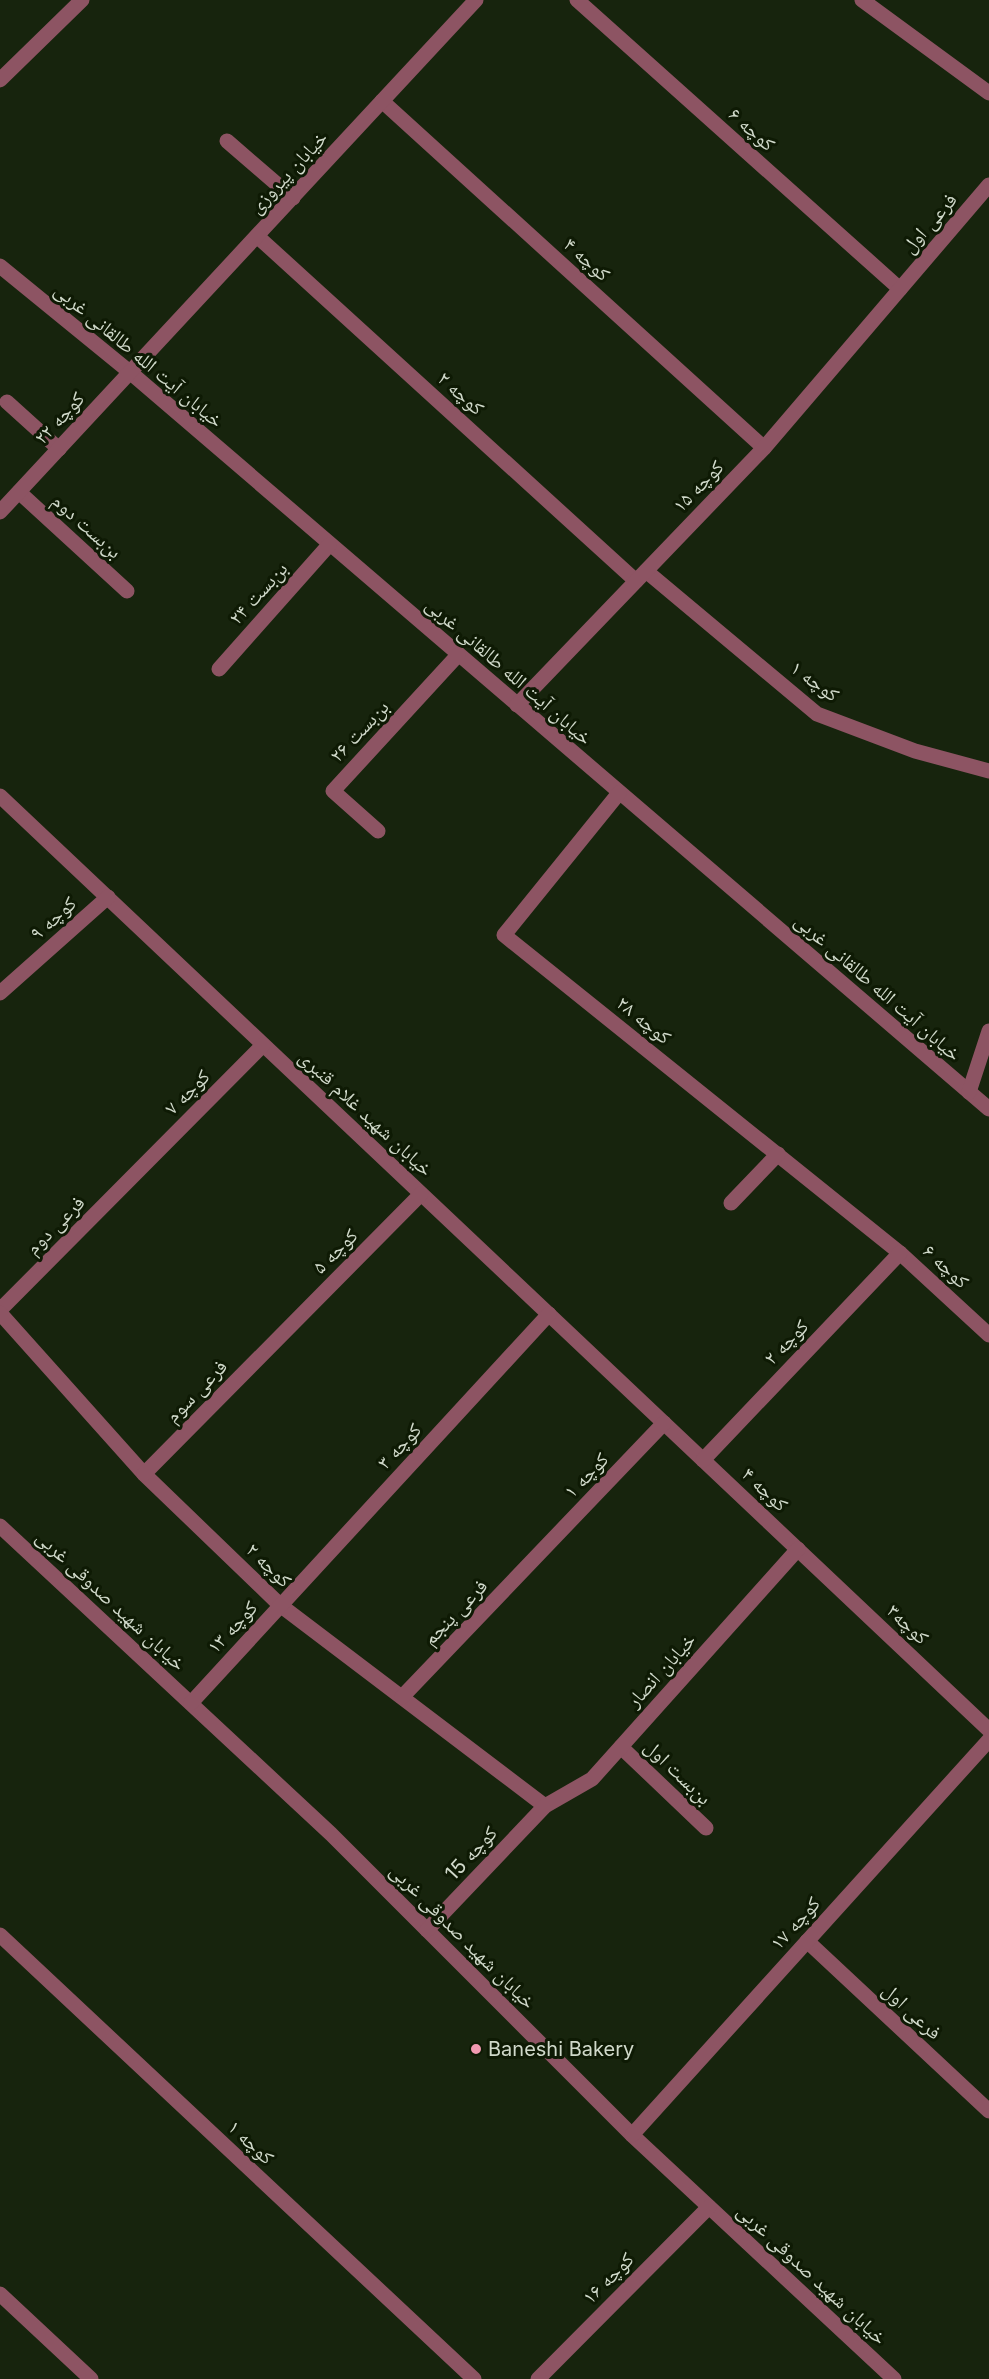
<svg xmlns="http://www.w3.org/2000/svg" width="989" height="2379" font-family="Inter,'Noto Naskh Arabic',sans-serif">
<rect width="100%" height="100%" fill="#17240d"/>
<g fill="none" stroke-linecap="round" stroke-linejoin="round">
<g stroke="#8d5463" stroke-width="15">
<polyline points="577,0 900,289"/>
<polyline points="862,0 989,93"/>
<polyline points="0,80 82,0"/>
<polyline points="382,101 764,448"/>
<polyline points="227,141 293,198"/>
<polyline points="257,236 636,581"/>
<polyline points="0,266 131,373 989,1109"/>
<polyline points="7,402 59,449"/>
<polyline points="19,492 127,591"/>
<polyline points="0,512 476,0"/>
<polyline points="646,571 817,714 915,751 989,771"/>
<polyline points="219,669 329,545"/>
<polyline points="517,705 764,448 989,185"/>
<polyline points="619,793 504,935 900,1253 989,1335"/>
<polyline points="0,796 989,1730"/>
<polyline points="378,831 333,791 458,655"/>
<polyline points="0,993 108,897"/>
<polyline points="969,1092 989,1031"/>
<polyline points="731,1203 778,1154"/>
<polyline points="0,1310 263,1045"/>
<polyline points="0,1313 144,1474 280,1605 545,1806"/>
<polyline points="703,1460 900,1253"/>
<polyline points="144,1474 421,1194"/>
<polyline points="0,1526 331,1834 632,2135 894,2379"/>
<polyline points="402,1697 664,1423"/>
<polyline points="191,1703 549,1314"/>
<polyline points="621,1747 706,1828"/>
<polyline points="427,1930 545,1806 592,1779 798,1549"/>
<polyline points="0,1935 474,2379"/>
<polyline points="807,1941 989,2111"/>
<polyline points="632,2135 989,1740"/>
<polyline points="0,2294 91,2379"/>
<polyline points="538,2379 709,2207"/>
</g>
</g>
<circle fill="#f19ab1" stroke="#0e1a04" stroke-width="2" cx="476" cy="2049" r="6"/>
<g text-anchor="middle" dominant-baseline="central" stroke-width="6" stroke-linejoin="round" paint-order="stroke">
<g font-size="20" fill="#d0d9ca" stroke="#0e1a04">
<text transform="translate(752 129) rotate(42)">کوچه ۶</text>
<text transform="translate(288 172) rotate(-47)">خیابان پیروزی</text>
<text transform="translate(929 223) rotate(-49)">فرعی اول</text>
<text transform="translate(587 259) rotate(42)">کوچه ۴</text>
<text transform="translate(139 355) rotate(40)">خیابان آیت الله طالقانی غربی</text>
<text transform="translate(461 393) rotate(42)">کوچه ۲</text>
<text transform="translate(59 418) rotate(-47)">کوچه ۲۲</text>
<text transform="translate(698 486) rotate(-46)">کوچه ۱۵</text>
<text transform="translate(87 526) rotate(42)">بن‌بست دوم</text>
<text transform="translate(258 593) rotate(-48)">بن‌بست ۲۴</text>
<text transform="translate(509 671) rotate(41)">خیابان آیت الله طالقانی غربی</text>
<text transform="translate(815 681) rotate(36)">کوچه ۱</text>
<text transform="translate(359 731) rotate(-47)">بن‌بست ۲۶</text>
<text transform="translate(53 918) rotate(-42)">کوچه ۹</text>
<text transform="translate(878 987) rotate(41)">خیابان آیت الله طالقانی غربی</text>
<text transform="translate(644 1020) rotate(39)">کوچه ۲۸</text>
<text transform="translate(187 1092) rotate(-45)">کوچه ۷</text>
<text transform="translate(366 1113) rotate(43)">خیابان شهید غلام قنبری</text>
<text transform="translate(55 1225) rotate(-45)">فرعی دوم</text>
<text transform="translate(335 1251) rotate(-45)">کوچه ۵</text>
<text transform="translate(946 1266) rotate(43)">کوچه ۶</text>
<text transform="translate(786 1342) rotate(-46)">کوچه ۲</text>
<text transform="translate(196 1391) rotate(-46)">فرعی سوم</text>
<text transform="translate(399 1446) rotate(-47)">کوچه ۳</text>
<text transform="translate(586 1475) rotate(-46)">کوچه ۱</text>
<text transform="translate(765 1489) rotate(43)">کوچه ۴</text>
<text transform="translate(269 1565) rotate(44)">کوچه ۲</text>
<text transform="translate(111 1600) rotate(43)">خیابان شهید صدوقی غربی</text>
<text transform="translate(455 1612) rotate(-46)">فرعی پنجم</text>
<text transform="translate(908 1624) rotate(43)">کوچه۳</text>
<text transform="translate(232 1627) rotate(-47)">کوچه ۱۳</text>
<text transform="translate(661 1670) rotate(-48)">خیابان انصار</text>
<text transform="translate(678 1772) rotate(44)">بن‌بست اول</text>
<text transform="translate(471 1853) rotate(-47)">کوچه 15</text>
<text transform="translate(795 1923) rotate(-48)">کوچه ۱۷</text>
<text transform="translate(463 1936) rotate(45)">خیابان شهید صدوقی غربی</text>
<text transform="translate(912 2011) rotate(43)">فرعی اول</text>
<text transform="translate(251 2142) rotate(43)">کوچه ۱</text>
<text transform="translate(812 2274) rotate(43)">خیابان شهید صدوقی غربی</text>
<text transform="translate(608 2278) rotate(-45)">کوچه ۱۶</text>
</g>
<g font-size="20" fill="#d0d9ca" stroke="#0e1a04" text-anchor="start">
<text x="488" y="2049">Baneshi Bakery</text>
</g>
</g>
</svg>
